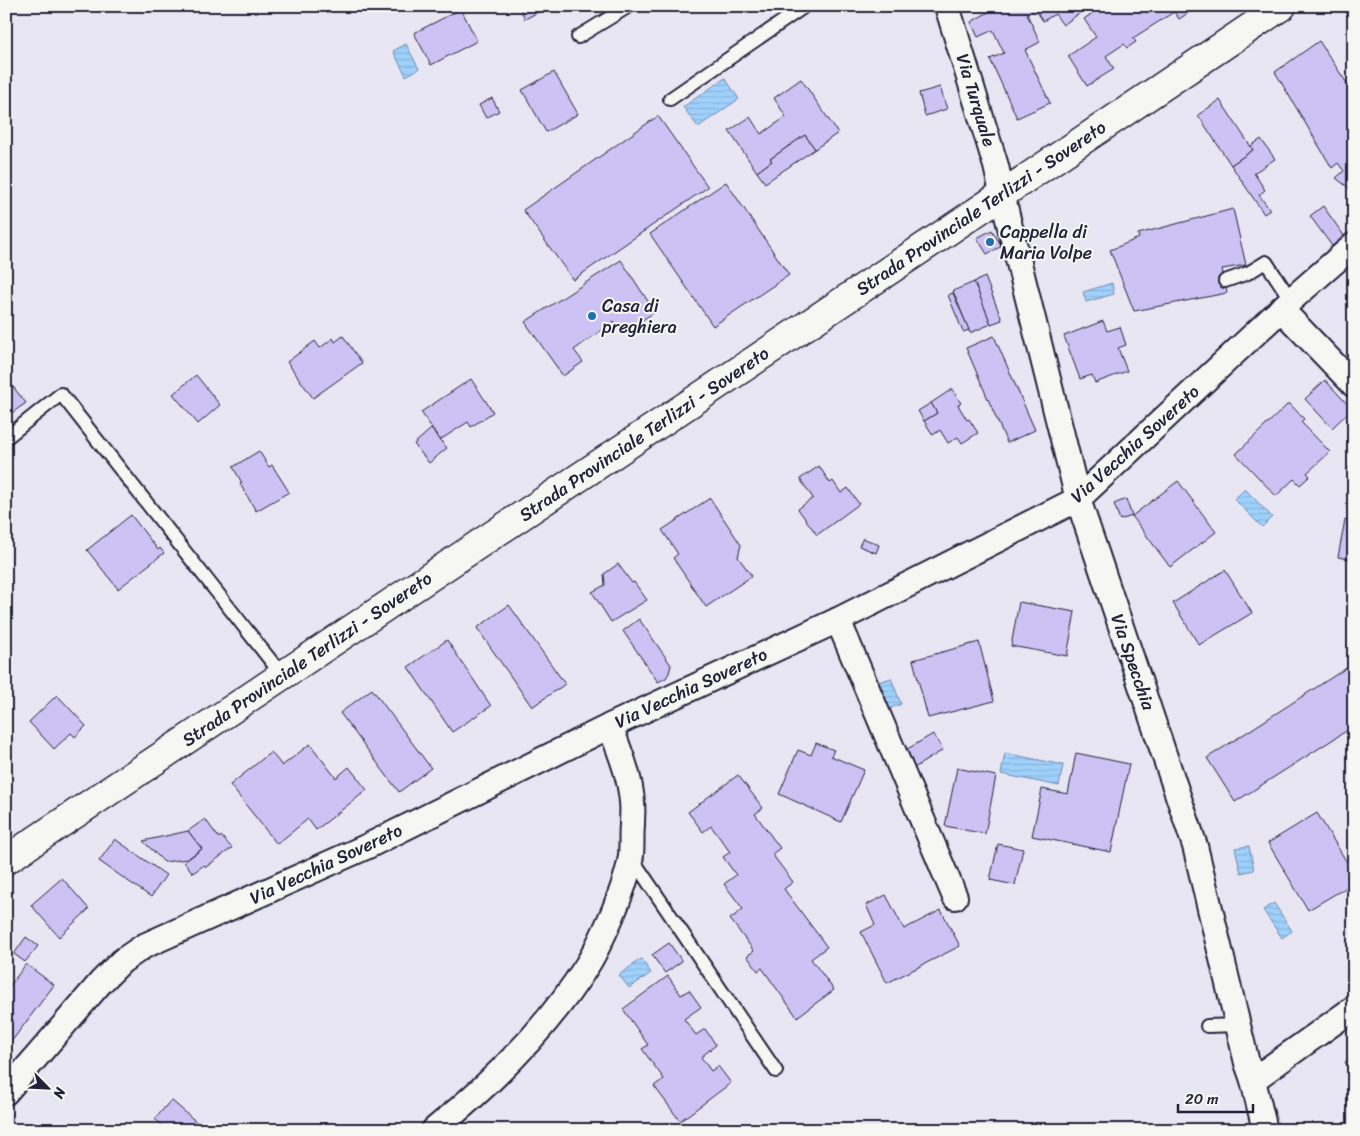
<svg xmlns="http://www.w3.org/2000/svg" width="1360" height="1136" font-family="Sriracha,sans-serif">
<defs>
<pattern id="water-rules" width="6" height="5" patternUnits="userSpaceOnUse" patternTransform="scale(1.25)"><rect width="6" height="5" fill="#9fd1fc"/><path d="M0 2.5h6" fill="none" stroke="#89b3d9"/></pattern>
</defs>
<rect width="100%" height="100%" fill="#e9e6f3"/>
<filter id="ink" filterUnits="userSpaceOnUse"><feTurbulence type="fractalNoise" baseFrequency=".02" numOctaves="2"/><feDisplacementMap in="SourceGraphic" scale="10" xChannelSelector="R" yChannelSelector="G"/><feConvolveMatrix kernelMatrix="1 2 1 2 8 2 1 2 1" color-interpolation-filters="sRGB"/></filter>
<g filter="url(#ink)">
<g fill="url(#water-rules)" stroke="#6d8baf">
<polygon points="406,44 419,69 406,76 393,51"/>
<polygon points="725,78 739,99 698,127 683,107"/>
<polygon points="1112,283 1114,294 1086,302 1083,292"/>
<polygon points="1245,489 1272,517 1262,527 1234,499"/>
<polygon points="891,678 901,704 889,709 879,682"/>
<polygon points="1005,753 1063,765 1059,786 1001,774"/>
<polygon points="1249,846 1254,870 1241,873 1235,848"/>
<polygon points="1274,903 1292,931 1282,938 1263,910"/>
<polygon points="641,959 651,973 629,988 619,975"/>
</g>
<g fill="#ccc2f4" stroke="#22223b">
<polygon points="519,6 550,6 525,19"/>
<polygon points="999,6 1075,6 1080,13 1063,25 1055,14 1043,21 1035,9 1027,14 1040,42 1025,50 1050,103 1017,118 990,59 1004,53 993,30 978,37 971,22"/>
<polygon points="1103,6 1199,6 1179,19 1174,12 1133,38 1136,42 1127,48 1124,44 1106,56 1114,69 1087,86 1068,56 1096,37 1084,19"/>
<polygon points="461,9 477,41 431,65 414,33"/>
<polygon points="1319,41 1354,94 1354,192 1336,178 1344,171 1338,163 1332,168 1275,72"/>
<polygon points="554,72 578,114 546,132 522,90"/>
<polygon points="801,79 838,133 815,149 805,135 770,159 772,161 757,172 729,131 750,117 761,134 786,117 774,98"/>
<polygon points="940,87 947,109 925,116 919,93"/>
<polygon points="492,98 499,111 486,118 479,105"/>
<polygon points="1220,100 1253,150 1231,165 1198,115"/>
<polygon points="658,116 708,187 573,280 523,210"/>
<polygon points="805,135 815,149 765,183 757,172 772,161 770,159"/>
<polygon points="1261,139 1275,159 1254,173 1265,190 1259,195 1270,210 1264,214 1231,165 1253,150 1251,146"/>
<polygon points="726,182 789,275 713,326 650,234"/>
<polygon points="1323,206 1345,237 1332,246 1310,216"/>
<polygon points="1233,209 1246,265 1222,269 1227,293 1134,311 1110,250 1139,238 1138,234"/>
<polygon points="992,230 1002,246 987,254 977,238"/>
<polygon points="621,260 655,312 622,333 614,321 574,350 583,362 563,376 525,322"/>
<polygon points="985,277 1002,320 991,324 974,282"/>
<polygon points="974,282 991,324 970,333 953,291"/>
<polygon points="953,293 969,330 963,332 948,295"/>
<polygon points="1103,321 1107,331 1120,327 1126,345 1118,348 1127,371 1095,383 1092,375 1080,379 1064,336"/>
<polygon points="343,336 362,363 313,398 287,362 315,341 320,348 333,338 335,342"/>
<polygon points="994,336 1035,430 1007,443 966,348"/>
<polygon points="196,375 220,405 198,424 173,394"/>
<polygon points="6,378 26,403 6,417"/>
<polygon points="471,379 493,412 471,427 468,422 440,440 421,412"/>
<polygon points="1325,380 1352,409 1332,428 1305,399"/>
<polygon points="952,389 961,403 958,405 967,420 969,419 978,433 962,443 958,437 948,443 940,430 933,435 924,421 937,413 931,403"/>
<polygon points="931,403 937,413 924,421 918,411"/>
<polygon points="1289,403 1304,419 1301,422 1330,452 1307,473 1310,476 1300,485 1294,479 1276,496 1236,454"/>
<polygon points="431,429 447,448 429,463 414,444"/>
<polygon points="259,451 269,467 272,465 289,492 256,511 240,484 242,483 233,467"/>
<polygon points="1354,462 1354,478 1346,470"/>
<polygon points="819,466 830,483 833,481 841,493 848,488 859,504 817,535 798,509 813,498 800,479"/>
<polygon points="1178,481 1216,532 1170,567 1132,516"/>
<polygon points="710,498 741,545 738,557 752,576 706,607 673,558 678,554 662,530"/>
<polygon points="1126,499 1132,516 1120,520 1114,504"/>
<polygon points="131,515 158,550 160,548 164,553 118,589 87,550"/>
<polygon points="1345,520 1354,522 1354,560 1338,557"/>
<polygon points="863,538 879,545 876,553 859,546"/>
<polygon points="618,564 632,583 634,582 647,600 611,622 592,592 605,585 604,574"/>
<polygon points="1225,570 1252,613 1199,645 1173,603"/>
<polygon points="1019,602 1075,612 1067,656 1011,646"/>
<polygon points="509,605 565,684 532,707 477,628"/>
<polygon points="639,619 671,665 669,673 666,678 658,682 623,631"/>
<polygon points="447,640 491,706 452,732 408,667"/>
<polygon points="979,642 994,701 928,718 913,660"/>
<polygon points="1354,663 1354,726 1235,802 1207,758"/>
<polygon points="372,689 431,768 399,792 340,713"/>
<polygon points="57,695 86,726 75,737 71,733 54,749 29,722"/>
<polygon points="933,734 943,750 914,768 904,751"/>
<polygon points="816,743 834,750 831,756 864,770 841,822 779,794 798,750 811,755"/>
<polygon points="310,744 336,778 349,767 367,790 316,830 308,819 277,844 230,785 271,752 282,766"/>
<polygon points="1076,753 1129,764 1111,852 1032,836 1042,789 1068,794"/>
<polygon points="957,768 996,776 985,834 945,826"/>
<polygon points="738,775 763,808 755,814 780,848 772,854 793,882 784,889 827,947 811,959 834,990 797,1017 762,968 758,971 747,956 754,951 730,919 743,909 724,884 736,875 723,857 730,852 711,826 703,832 688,812"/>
<polygon points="1317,813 1354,874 1354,883 1308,910 1268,843"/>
<polygon points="205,819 219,838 221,836 232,848 206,867 204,865 193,873 184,862 202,849 188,831"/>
<polygon points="188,831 202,849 187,859 164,862 143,841"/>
<polygon points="115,839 166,875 151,897 99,861"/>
<polygon points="998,844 1023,849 1015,885 990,880"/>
<polygon points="62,878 89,909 59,937 31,905"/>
<polygon points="886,895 904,929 941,910 960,946 887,983 861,932 875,925 866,905"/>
<polygon points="26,937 38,946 25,962 14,954"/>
<polygon points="669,943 682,961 665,973 652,955"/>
<polygon points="26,964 54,985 11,1042 6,1038 6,991"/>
<polygon points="668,976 681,995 689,990 701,1007 684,1019 696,1035 705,1029 716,1045 701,1057 711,1071 718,1066 731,1083 680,1121 654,1086 664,1079 642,1049 648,1045 623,1009"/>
<polygon points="1354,1056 1354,1075 1345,1062"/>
<polygon points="171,1100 200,1125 196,1130 162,1130 164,1127 155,1119"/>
</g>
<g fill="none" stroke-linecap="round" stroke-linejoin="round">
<defs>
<g id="service">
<polyline points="578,37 629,6"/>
<polyline points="670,99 805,6"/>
<polyline points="1225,281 1248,273 1266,262 1291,300"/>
<polyline points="6,438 61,394 282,675"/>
<polyline points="631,857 776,1071"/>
<polyline points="1207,1026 1238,1025"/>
</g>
<g id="minor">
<polyline points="947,6 996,166 1008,219 1078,499 1195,846 1247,1063 1253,1080 1265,1130"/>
<polyline points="1281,309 1354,385"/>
<polyline points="838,620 955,897"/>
<polyline points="1253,1080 1354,1008"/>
<polyline points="6,1092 101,982 122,961 144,946 368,846 610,726 838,620 1078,499 1291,300 1354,245"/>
<path d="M434 1130C492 1083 546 1030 586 967 597 950 605 931 613 913 620 896 629 873 631 855 632 845 631 835 632 825 632 817 633 809 632 802 630 775 619 750 610 726"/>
</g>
<polyline id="secondary" points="6,860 939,237 1282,6"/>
</defs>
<use href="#service" stroke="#22223b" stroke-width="16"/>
<use href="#minor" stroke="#22223b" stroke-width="28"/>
<use href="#secondary" stroke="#22223b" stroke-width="31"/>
<use href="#service" stroke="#f6f6f2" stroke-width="12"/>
<use href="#minor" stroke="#f6f6f2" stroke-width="24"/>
<use href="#secondary" stroke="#f6f6f2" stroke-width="28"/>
</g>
</g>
<g fill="#1f6fb2" stroke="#f6f6f2" stroke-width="2">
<circle cx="990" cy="242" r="5"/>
<circle cx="592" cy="316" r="5"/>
</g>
<g text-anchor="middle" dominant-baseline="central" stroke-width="4" stroke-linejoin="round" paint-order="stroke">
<g font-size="18" fill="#22223b" stroke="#f6f6f2">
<text transform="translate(976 100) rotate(73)">Via Turquale</text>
<text transform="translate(981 208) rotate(-34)">Strada Provinciale Terlizzi - Sovereto</text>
<text transform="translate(644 434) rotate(-34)">Strada Provinciale Terlizzi - Sovereto</text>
<text transform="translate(1135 444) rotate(-42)">Via Vecchia Sovereto</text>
<text transform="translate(307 659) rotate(-34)">Strada Provinciale Terlizzi - Sovereto</text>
<text transform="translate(1133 662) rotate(71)">Via Specchia</text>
<text transform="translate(691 688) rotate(-25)">Via Vecchia Sovereto</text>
<text transform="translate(326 864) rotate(-25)">Via Vecchia Sovereto</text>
</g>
<g font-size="18" fill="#22223b" stroke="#f6f6f2" text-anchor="start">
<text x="1000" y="232">Cappella di<tspan x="1000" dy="21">Maria Volpe</tspan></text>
<text x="602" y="306">Casa di<tspan x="602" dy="21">preghiera</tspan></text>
</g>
</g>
<rect width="1360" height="1136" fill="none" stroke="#f6f6f2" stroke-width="25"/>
<rect x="12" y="12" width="1335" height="1111" fill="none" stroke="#22223b" stroke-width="2" filter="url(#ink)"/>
<g transform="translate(48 1088) rotate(114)" stroke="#f6f6f2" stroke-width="4" paint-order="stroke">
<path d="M0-4L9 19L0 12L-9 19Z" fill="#22223b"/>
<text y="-8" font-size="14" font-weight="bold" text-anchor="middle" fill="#22223b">N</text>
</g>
<path d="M1178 1104v8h75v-8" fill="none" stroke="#22223b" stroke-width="2.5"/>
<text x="1185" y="1104" font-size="15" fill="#22223b" stroke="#f6f6f2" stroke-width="4" paint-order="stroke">20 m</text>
</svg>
